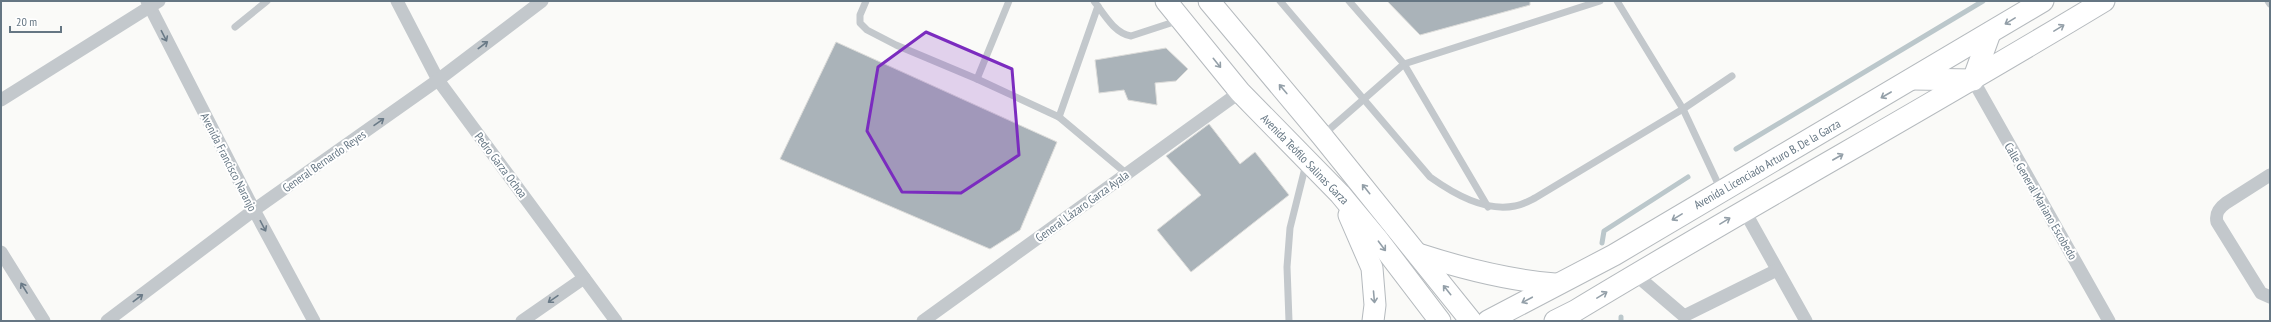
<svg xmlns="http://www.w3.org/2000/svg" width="2271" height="322" font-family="'PT Sans Narrow',sans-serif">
<rect width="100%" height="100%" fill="#fafaf8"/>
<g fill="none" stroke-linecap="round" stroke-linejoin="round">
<g stroke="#bbc7cb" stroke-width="5">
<polyline points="1736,149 1983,1"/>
<polyline points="1602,243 1604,231 1688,177"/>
<polyline points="1621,317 1621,321"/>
</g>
</g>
<g fill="#aab3b9" stroke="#dcdcda">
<polygon points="1387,1 1530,1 1530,5 1420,35"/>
<polygon points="836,42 1057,142 1020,230 990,249 780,159"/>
<polygon points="1166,48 1188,69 1176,81 1155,83 1157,105 1128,100 1124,90 1099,93 1095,60"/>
<polygon points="1209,124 1240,164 1255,152 1289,195 1191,272 1157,230 1201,195 1166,156"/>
</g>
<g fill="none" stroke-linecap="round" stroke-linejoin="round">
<defs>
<g id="primary">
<polyline points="1166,1 1240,92 1340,194 1379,241 1440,321"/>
<polyline points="1209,1 1322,136 1471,321"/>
<polyline points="1913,79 1973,80 1990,33"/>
<polyline points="1349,215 1372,268 1375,305 1373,321"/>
<path d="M1418 254C1464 269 1507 280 1555 284"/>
<polyline points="1488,321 1614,255 2043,1"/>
<path d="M1555 321 1575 311C1750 205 1929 107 2104 1"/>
</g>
</defs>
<use href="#primary" stroke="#b5babe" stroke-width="23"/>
<g stroke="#c3c8cc" stroke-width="7">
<polyline points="866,1 860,15 860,23 867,30 896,45 977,79 1009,1"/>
<path d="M1094 1C1104 14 1114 33 1131 36L1180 20"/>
<path d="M1280 1 1430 177C1454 194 1485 212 1515 206 1522 205 1529 201 1535 198L1683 109 1732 76"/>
<polyline points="1349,1 1404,64 1488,207"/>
<polyline points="1617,1 1683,109 1721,190"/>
<polyline points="2268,1 2270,4"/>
<polyline points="235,27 267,1"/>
<polyline points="977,79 1059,117 1098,6"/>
<polyline points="1059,117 1127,174"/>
<polyline points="1324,134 1404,64 1600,1"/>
<polyline points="1289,321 1287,267 1290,228 1306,164"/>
</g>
<g stroke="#c3c8cc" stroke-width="13">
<polyline points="147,1 254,210 314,321"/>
<polyline points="397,1 438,80 616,321"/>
<polyline points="1973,80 2109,321"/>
<polyline points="1,100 159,1"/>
<path d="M2270 175 2226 203C2219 208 2215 213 2217 222L2261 293 2270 297"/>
<polyline points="1744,210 1806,321"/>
<polyline points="1,252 44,321"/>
<polyline points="1636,275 1684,316 1777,270"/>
<polyline points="107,321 254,210 438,80 542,1"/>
<polyline points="522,321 584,278"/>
<polyline points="923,321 1240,92"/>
</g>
<use href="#primary" stroke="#fff" stroke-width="21"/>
</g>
<defs><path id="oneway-shaft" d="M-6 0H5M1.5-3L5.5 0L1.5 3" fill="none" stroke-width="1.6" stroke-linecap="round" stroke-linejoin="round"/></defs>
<g stroke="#939fa8">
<use href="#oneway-shaft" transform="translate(2010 21) rotate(149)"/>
<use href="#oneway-shaft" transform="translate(2059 28) rotate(-31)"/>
<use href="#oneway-shaft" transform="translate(1217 63) rotate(51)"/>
<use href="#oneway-shaft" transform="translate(1283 89) rotate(-130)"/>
<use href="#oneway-shaft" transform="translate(1886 95) rotate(150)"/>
<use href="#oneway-shaft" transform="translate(1838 157) rotate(-30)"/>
<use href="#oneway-shaft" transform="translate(1366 189) rotate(-129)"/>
<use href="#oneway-shaft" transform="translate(1677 217) rotate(149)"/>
<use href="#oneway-shaft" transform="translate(1725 221) rotate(-31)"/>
<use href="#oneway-shaft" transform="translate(1382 246) rotate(53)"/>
<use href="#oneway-shaft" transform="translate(1447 290) rotate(-129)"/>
<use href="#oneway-shaft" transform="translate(1602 295) rotate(-31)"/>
<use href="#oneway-shaft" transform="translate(1374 297) rotate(85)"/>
<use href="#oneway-shaft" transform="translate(1527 300) rotate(152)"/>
</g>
<g stroke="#6a7a87">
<use href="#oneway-shaft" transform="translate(164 36) rotate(63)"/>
<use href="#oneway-shaft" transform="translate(483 45) rotate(-37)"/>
<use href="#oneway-shaft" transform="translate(379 122) rotate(-35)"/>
<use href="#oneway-shaft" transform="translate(263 226) rotate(62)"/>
<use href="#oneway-shaft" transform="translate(24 288) rotate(-122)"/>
<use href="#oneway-shaft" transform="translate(138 298) rotate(-37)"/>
<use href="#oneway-shaft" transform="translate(553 299) rotate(145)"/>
</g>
<path fill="#7b2cbf" fill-opacity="0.2" stroke="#7b2cbf" stroke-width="3" stroke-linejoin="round" d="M926 32 1012 69 1019 155 961 193 902 192 867 131 878 67Z"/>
<g text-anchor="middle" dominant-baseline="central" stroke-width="4" stroke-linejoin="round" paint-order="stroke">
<g font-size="12" fill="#657683" stroke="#fff">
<text transform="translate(1305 159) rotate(46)">Avenida Teófilo Salinas Garza</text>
<text transform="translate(324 161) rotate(-35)">General Bernardo Reyes</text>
<text transform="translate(229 162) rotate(63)">Avenida Francisco Naranjo</text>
<text transform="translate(1767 164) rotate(-30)">Avenida Licenciado Arturo B. De la Garza</text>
<text transform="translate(501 165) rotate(53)">Pedro Garza Ochoa</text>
<text transform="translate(2041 201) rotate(60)">Calle General Mariano Escobedo</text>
<text transform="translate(1082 206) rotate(-36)">General Lázaro Garza Ayala</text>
</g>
</g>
<rect width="2271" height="322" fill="none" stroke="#657683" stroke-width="4"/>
<path d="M10 26v6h51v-6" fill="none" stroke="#657683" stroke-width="2"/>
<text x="16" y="26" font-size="12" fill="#657683" stroke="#ffffff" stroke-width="3" paint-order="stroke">20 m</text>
</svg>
